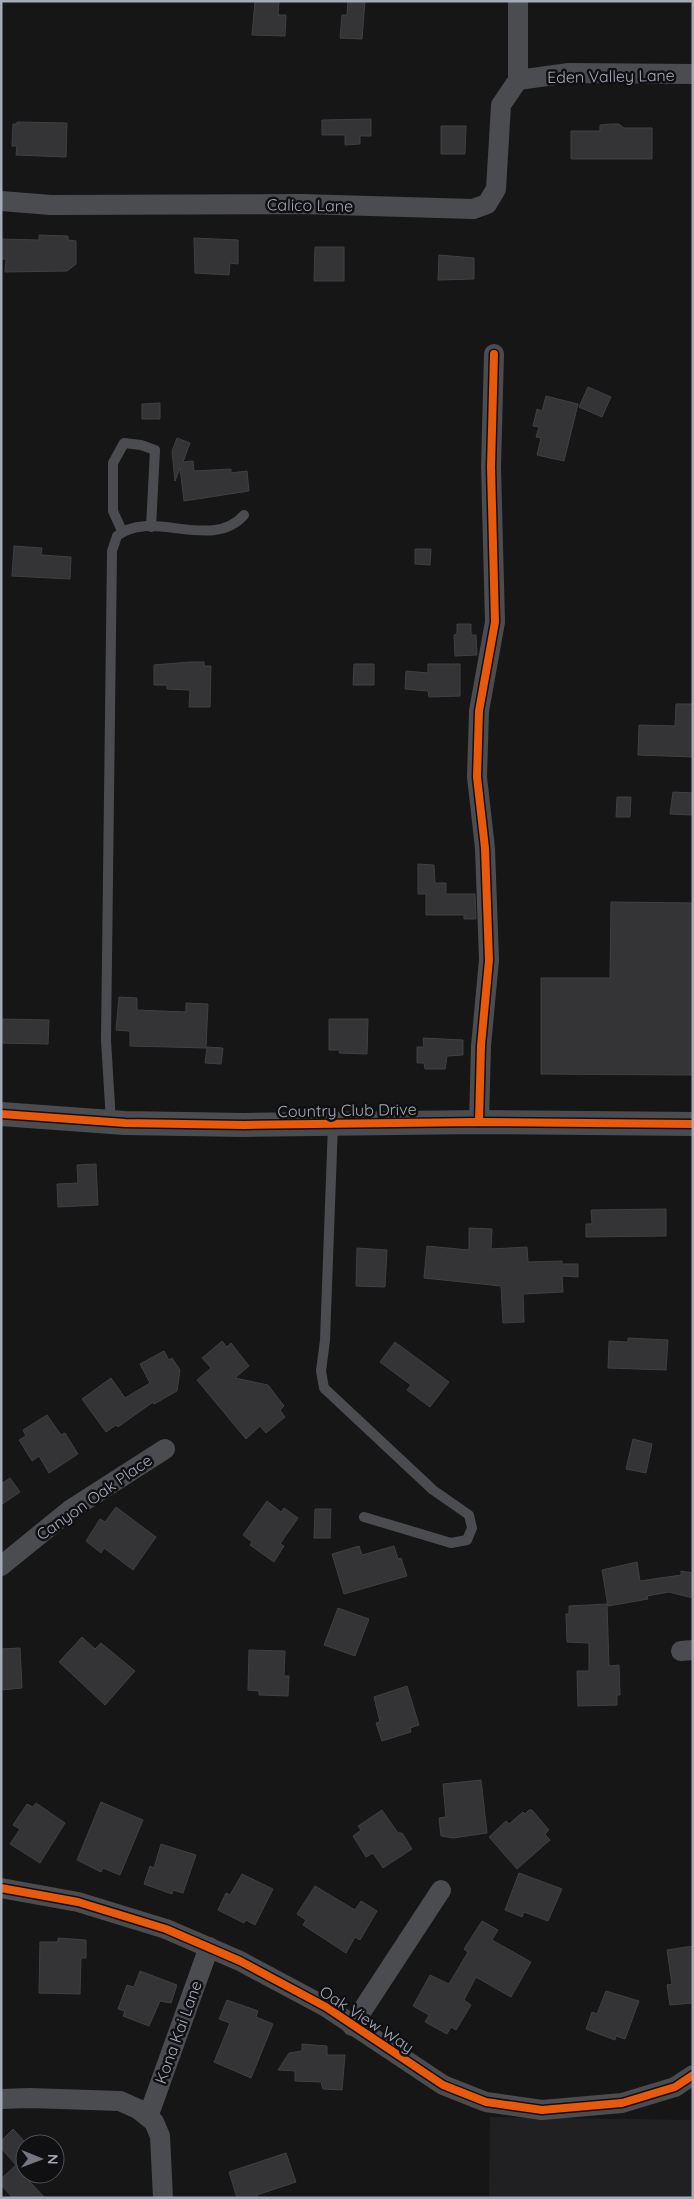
<svg xmlns="http://www.w3.org/2000/svg" width="694" height="2199" font-family="Quicksand,sans-serif">
<rect width="100%" height="100%" fill="#161617"/>
<polygon fill="#202023" points="490,2117 693,2120 693,2198 489,2198"/>
<g fill="#343436" stroke="#3f4043">
<polygon points="255,1 279,1 278,15 286,15 285,36 252,35"/>
<polygon points="348,1 365,1 362,39 340,38 342,15 347,15"/>
<polygon points="371,119 371,136 360,136 360,144 345,145 345,135 322,135 322,120"/>
<polygon points="17,122 67,123 66,157 16,155 17,146 12,146 13,124 17,124"/>
<polygon points="611,124 619,124 624,128 652,128 652,159 571,159 571,131 600,131 600,125"/>
<polygon points="441,126 466,126 465,154 441,154"/>
<polygon points="39,235 68,236 68,240 76,241 76,264 67,271 5,272 6,259 1,259 1,239 39,240"/>
<polygon points="194,238 238,240 238,264 230,263 229,275 195,273"/>
<polygon points="315,247 344,247 344,281 314,281"/>
<polygon points="439,255 474,258 474,279 438,280"/>
<polygon points="588,387 611,397 602,417 579,407"/>
<polygon points="546,396 578,404 564,461 537,455 541,438 536,437 539,427 533,426 537,409 542,411"/>
<polygon points="160,403 160,419 142,419 142,404"/>
<polygon points="177,438 190,443 183,462 193,461 194,471 231,469 231,473 247,471 249,491 184,501 180,468 175,481 172,451"/>
<polygon points="14,546 42,548 41,555 71,557 70,579 12,576"/>
<polygon points="415,549 431,549 430,565 415,564"/>
<polygon points="457,624 471,624 471,635 476,635 477,655 455,656 454,635 457,634"/>
<polygon points="190,662 204,662 204,666 211,666 210,707 189,707 190,690 167,689 167,685 154,685 154,665"/>
<polygon points="354,664 374,664 374,685 353,685"/>
<polygon points="428,664 460,664 460,696 429,697 428,691 405,689 406,671 428,673"/>
<polygon points="676,704 693,704 693,757 638,755 639,725 675,726"/>
<polygon points="673,792 693,793 693,815 670,814"/>
<polygon points="617,797 631,797 630,817 616,817"/>
<polygon points="418,864 434,865 435,883 446,883 446,894 475,894 476,919 464,919 464,915 426,915 426,894 418,894"/>
<polygon points="611,902 693,903 693,1075 541,1074 541,978 610,978"/>
<polygon points="119,997 137,998 137,1010 186,1012 186,1003 208,1004 206,1048 130,1046 130,1031 116,1030"/>
<polygon points="1,1019 49,1020 48,1044 1,1043"/>
<polygon points="329,1019 368,1019 367,1054 339,1053 340,1050 329,1050"/>
<polygon points="423,1038 463,1040 463,1055 447,1056 445,1069 425,1069 424,1063 417,1063 417,1047 424,1047"/>
<polygon points="207,1047 223,1048 221,1064 205,1063"/>
<polygon points="96,1164 98,1205 58,1207 57,1184 78,1183 77,1165"/>
<polygon points="666,1209 666,1236 586,1237 586,1224 592,1224 591,1210"/>
<polygon points="469,1228 492,1229 491,1249 527,1247 528,1262 562,1261 562,1264 578,1264 578,1277 562,1276 563,1292 523,1294 524,1322 503,1323 501,1286 424,1278 427,1246 469,1250"/>
<polygon points="357,1248 387,1250 385,1287 356,1286"/>
<polygon points="628,1338 668,1340 666,1370 608,1368 609,1341 628,1342"/>
<polygon points="222,1341 227,1347 231,1343 249,1366 235,1378 268,1385 284,1406 280,1410 285,1417 266,1433 260,1426 246,1439 197,1380 211,1368 202,1358"/>
<polygon points="395,1342 449,1382 430,1407 407,1390 411,1385 380,1362"/>
<polygon points="164,1351 169,1360 172,1358 180,1370 177,1391 154,1404 153,1402 118,1427 116,1425 106,1432 82,1399 111,1378 125,1398 150,1383 140,1364"/>
<polygon points="47,1415 61,1435 65,1433 78,1454 49,1473 39,1456 32,1461 19,1440 26,1436 23,1430"/>
<polygon points="633,1439 652,1444 646,1473 626,1469"/>
<polygon points="10,1478 20,1492 1,1505 1,1484"/>
<polygon points="267,1501 281,1512 284,1508 298,1518 280,1544 284,1546 274,1562 250,1545 252,1542 243,1535"/>
<polygon points="116,1507 156,1537 133,1570 104,1548 101,1553 86,1541 100,1519 105,1522"/>
<polygon points="315,1509 331,1509 330,1538 314,1538"/>
<polygon points="359,1546 362,1555 394,1546 398,1559 401,1558 407,1576 344,1594 332,1554"/>
<polygon points="637,1562 640,1581 681,1575 681,1571 693,1573 693,1598 669,1592 647,1596 648,1599 608,1606 602,1570"/>
<polygon points="607,1604 609,1666 619,1665 620,1695 617,1695 617,1705 578,1706 577,1671 589,1671 589,1643 567,1642 566,1614 569,1614 569,1606"/>
<polygon points="338,1608 369,1619 355,1656 324,1645"/>
<polygon points="82,1637 95,1649 101,1643 135,1671 105,1705 59,1662"/>
<polygon points="20,1648 22,1688 1,1690 1,1649"/>
<polygon points="249,1650 285,1651 284,1676 289,1676 288,1696 259,1695 259,1691 248,1690"/>
<polygon points="407,1686 419,1725 410,1728 411,1732 382,1741 376,1723 380,1722 374,1697"/>
<polygon points="481,1780 487,1833 453,1838 441,1836 439,1818 446,1817 443,1784"/>
<polygon points="101,1802 143,1820 120,1875 103,1868 101,1872 77,1860"/>
<polygon points="36,1803 65,1823 40,1863 10,1844 20,1829 13,1825 27,1804 33,1807"/>
<polygon points="382,1810 398,1833 402,1833 412,1849 383,1868 373,1853 366,1857 353,1836 361,1830 358,1826"/>
<polygon points="529,1810 532,1810 549,1830 545,1834 550,1840 517,1869 489,1837 506,1821 509,1824 523,1812 525,1814"/>
<polygon points="161,1844 196,1855 183,1893 173,1890 172,1894 144,1884 150,1866 154,1868"/>
<polygon points="519,1873 562,1889 548,1921 524,1912 522,1917 505,1910"/>
<polygon points="242,1874 273,1889 255,1925 246,1920 244,1923 218,1910 226,1893 230,1895"/>
<polygon points="315,1886 355,1910 361,1901 377,1911 360,1940 355,1937 346,1953 303,1925 306,1920 297,1914"/>
<polygon points="482,1921 498,1930 492,1940 531,1962 511,1997 476,1977 464,2000 471,2005 456,2030 451,2027 447,2034 425,2022 429,2015 413,2006 430,1975 449,1984 468,1952 464,1949"/>
<polygon points="58,1938 86,1940 86,1958 81,1958 80,1994 39,1993 40,1942 58,1942"/>
<polygon points="693,1946 693,2003 670,2005 667,1985 672,1984 667,1950"/>
<polygon points="140,1971 177,1985 171,2003 160,2001 149,2026 123,2016 125,2011 118,2009 127,1985 134,1987"/>
<polygon points="606,1991 639,2001 625,2039 616,2036 615,2040 586,2029 592,2012 597,2014"/>
<polygon points="227,2000 258,2011 256,2017 273,2024 251,2078 214,2062 230,2023 219,2019"/>
<polygon points="302,2044 327,2046 327,2055 345,2055 342,2090 323,2089 321,2082 295,2081 295,2071 278,2070 289,2053 302,2051"/>
<polygon points="13,2129 25,2142 25,2174 38,2174 30,2182 45,2198 13,2198 1,2185 1,2179 16,2165 1,2148 1,2141"/>
<polygon points="286,2153 296,2182 257,2195 257,2198 237,2198 229,2172"/>
</g>
<g fill="none" stroke-linecap="round" stroke-linejoin="round">
<g stroke="#4a4c50" stroke-width="10">
<polyline points="122,531 113,511 113,463 124,443 141,445 155,450 151,527"/>
<path d="M111 1122 106 1040 112 551 117 536C151 508 212 552 244 515"/>
<polyline points="333,1124 325,1340 321,1371 324,1388 433,1490 469,1515 472,1528 467,1540 451,1543 364,1517"/>
</g>
<g stroke="#4a4c50" stroke-width="20">
<polyline points="518,80 569,73 693,74"/>
<polyline points="518,80 518,1"/>
<polyline points="1,201 51,205 301,204 473,209 487,204 496,189 501,105 518,80"/>
<polyline points="479,1122 481,1046 489,960 485,848 477,777 479,711 495,622 491,467 494,354"/>
<polyline points="1,1566 70,1510 165,1449"/>
<polyline points="681,1651 693,1650"/>
<polyline points="1,1888 78,1902 166,1929 240,1961 326,2007 443,2085 486,2102 542,2110 622,2103 675,2087 693,2075"/>
<polyline points="352,2026 441,1890"/>
<polyline points="1,2099 30,2098 120,2101 138,2109 154,2122 160,2136 163,2198"/>
<polyline points="148,2117 209,1947"/>
</g>
<polyline stroke="#4a4c50" stroke-width="24" points="1,1114 125,1123 244,1125 479,1122 693,1124"/>
<defs>
<g id="cycleway">
<polyline points="1,1114 125,1123 244,1125 479,1122 693,1124"/>
<polyline points="479,1122 481,1046 489,960 485,848 477,777 479,711 495,622 491,467 494,354"/>
<polyline points="1,1888 78,1902 166,1929 240,1961 326,2007 443,2085 486,2102 542,2110 622,2103 675,2087 693,2075"/>
</g>
</defs>
<use href="#cycleway" stroke="#101013" stroke-width="11"/>
<use href="#cycleway" stroke="#e8590c" stroke-width="8"/>
</g>
<g text-anchor="middle" dominant-baseline="central" stroke-width="5" stroke-linejoin="round" paint-order="stroke">
<g font-size="16" fill="#a6abb9" stroke="#101013">
<text transform="translate(611 76) rotate(-1)">Eden Valley Lane</text>
<text transform="translate(310 205) rotate(1)">Calico Lane</text>
<text transform="translate(347 1110) rotate(-1)">Country Club Drive</text>
<text transform="translate(94 1497) rotate(-35)">Canyon Oak Place</text>
<text transform="translate(367 2019) rotate(33)">Oak View Way</text>
<text transform="translate(178 2032) rotate(-70)">Kona Kai Lane</text>
</g>
</g>
<rect width="694" height="2199" fill="none" stroke="#a6abb9" stroke-width="5"/>
<g transform="translate(40 2159) rotate(91)"><circle r="24" fill="#101013" stroke="#4c4e55"/>
<path d="M0-4L9 19L0 12L-9 19Z" fill="#747780"/>
<text y="-8" font-size="14" font-weight="bold" text-anchor="middle" fill="#a6abb9">N</text>
</g>
</svg>
